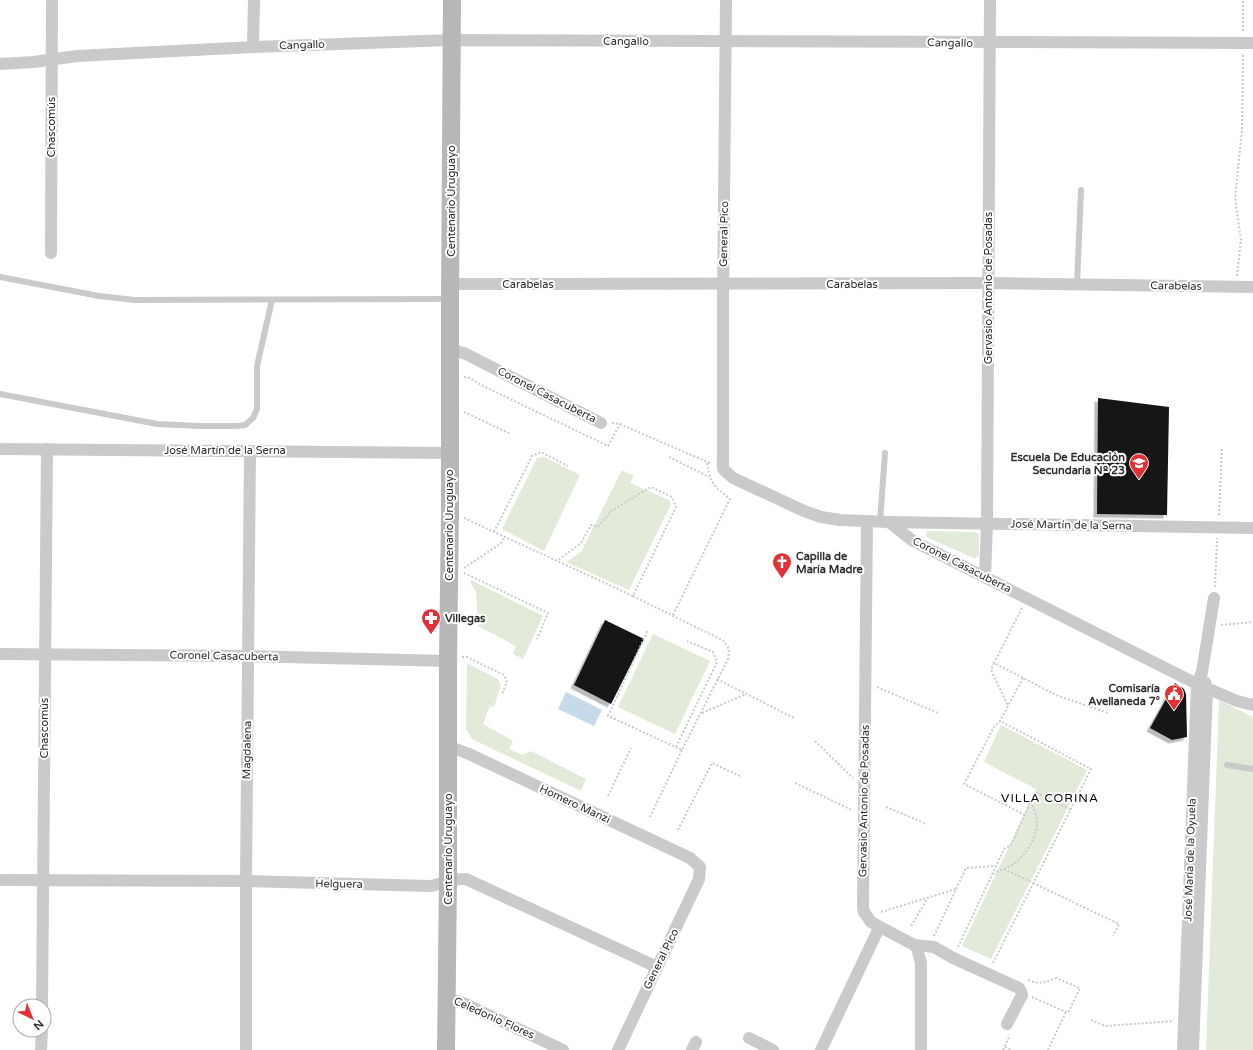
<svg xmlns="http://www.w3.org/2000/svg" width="1253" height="1050" font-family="'Varela Round',sans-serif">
<defs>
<filter id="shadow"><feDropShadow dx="-3.5" dy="3.5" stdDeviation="0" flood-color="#0004"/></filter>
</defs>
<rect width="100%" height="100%" fill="#fff"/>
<g fill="#e2eada">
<polygon points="544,457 580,475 544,551 502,529 537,458"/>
<polygon points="622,470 634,476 630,483 669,500 671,504 629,590 566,562 581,552"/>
<polygon points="927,531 974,532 979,534 979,556 974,558 926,537"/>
<polygon points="471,580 543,616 523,659 513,654 516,646 478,626 476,592 471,584"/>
<polygon points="653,634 710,661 675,734 618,707"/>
<polygon points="467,663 498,679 501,686 494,707 490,706 483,724 513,741 509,749 522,755 531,751 586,779 581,791 472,739 466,729"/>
<polygon points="1219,700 1253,717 1253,1050 1206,1050"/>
<polygon points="1001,725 1087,770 991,959 962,946 1036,789 984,762"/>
</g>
<polygon fill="#c6daea" points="566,692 602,710 594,726 558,709"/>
<g fill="#141414" filter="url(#shadow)">
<polygon points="1098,398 1169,407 1167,515 1097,514"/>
<polygon points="605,620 644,639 611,704 574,685"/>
<polygon points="1175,683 1184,689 1186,694 1187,737 1172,740 1150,728"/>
</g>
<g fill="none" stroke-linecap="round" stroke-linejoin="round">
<g stroke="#cacaca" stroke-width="2" stroke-dasharray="2 2" stroke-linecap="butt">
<polyline points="1243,31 1243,0"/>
<polyline points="1237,276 1241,240 1235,198 1242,130 1243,53"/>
<polyline points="464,377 470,378 481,385 608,446 620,424"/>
<polyline points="464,412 511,434"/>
<polyline points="612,423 620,424 712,464"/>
<polyline points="669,457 709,477"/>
<polyline points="1219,515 1222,447"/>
<path d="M464 518C520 544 577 570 633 596L676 507 672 497 651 487 611 511 598 527 591 525 581 543 557 561"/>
<polyline points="494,532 532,456 541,452 568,466"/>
<polyline points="464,568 500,544 505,537"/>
<polyline points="464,573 548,613 537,639"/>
<polyline points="1215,587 1217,538"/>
<polyline points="633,596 724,641 729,649 728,659 682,750 608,716 648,630"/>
<polyline points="1022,608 994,663 1056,695 1108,713"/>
<path d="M673 615 730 499C713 486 710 483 707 462"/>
<polyline points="1221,625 1253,622"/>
<polyline points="462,657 467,657 504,675 507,682 502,694"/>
<polyline points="994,663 991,670 1008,706"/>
<polyline points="1023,678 1000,721 994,727 964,784 1025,815"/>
<polyline points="717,679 794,718"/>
<polyline points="877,687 938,713"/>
<polyline points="702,713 746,694"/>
<polyline points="815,741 853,778"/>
<polyline points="676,747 717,662 713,652 687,641"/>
<polyline points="795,783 852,810"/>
<polyline points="608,796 631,748"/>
<polyline points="886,807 927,824"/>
<polyline points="650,817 682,750"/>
<polyline points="678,830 712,763 740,776"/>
<polyline points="1004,869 1119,924 1113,936"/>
<path d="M993 874C1000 870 1009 867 1015 863 1026 855 1037 837 1037 823 1037 816 1034 809 1031 802"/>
<polyline points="881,912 956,889"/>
<polyline points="911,926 928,898"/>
<polyline points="934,936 966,868 996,866"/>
<polyline points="958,947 1004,849 1011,845 1035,792 1071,810"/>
<polyline points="993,963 1091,769 1000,721"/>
<path d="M1028 980C1039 985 1045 982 1056 978L1080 988 1069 1011 1066 1012 1048 1050"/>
<polyline points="1032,997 1066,1012"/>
<polyline points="1091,1020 1105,1026 1174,1021"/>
<polyline points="1005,1047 1011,1050"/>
<polyline points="1003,1050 1010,1035"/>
</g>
<g stroke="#cacaca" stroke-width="6">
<polyline points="0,277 99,296 135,300 448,299"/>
<polyline points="1077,285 1081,190"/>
<polyline points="0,394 157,424 199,426 238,426 245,425 253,418 257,409 257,366 272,300"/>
<polyline points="880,522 885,453"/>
<polyline points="1227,765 1253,769"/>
</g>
<g stroke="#cacaca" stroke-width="12">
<polyline points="726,0 723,305 723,469 733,478 804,511 821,517 840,520 889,522 913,541 1197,684 1237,701 1253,705"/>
<polyline points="253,47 254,0"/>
<polyline points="0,64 34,62 77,56 253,47 452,40 1253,43"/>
<polyline points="51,253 52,0"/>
<polyline points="450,284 989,283 1253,287"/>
<polyline points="450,349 466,354 601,423"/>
<polyline points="0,449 449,453"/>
<polyline points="867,522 863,907 864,912 871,922 914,945 917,948 921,963 921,1050"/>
<polyline points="889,522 1253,528"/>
<polyline points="985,577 987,523 990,0"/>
<polyline points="0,654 248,656 448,661"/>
<polyline points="448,746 469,754 690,858 700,867 699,879 618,1050"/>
<path d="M0 880 246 881 431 886C444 883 453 878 466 879L657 967"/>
<polyline points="914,945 934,947 953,958 1019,988 1021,991 1022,995 1007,1024"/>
<polyline points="446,998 463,1003 563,1050"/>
<polyline points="42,1006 47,449"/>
<polyline points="749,1038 773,1050"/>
<polyline points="41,1050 42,1030"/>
<polyline points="246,1050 246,881 250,451"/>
<polyline points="692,1050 696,1042"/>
<polyline points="821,1050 879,928"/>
<polyline points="1183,1050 1197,684 1202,672 1214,598"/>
<polyline points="1193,1050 1207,689 1205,682"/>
</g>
<polyline stroke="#b7b7b7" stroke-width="18" points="446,1050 448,880 448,661 450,511 450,299 452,0"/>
</g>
<defs>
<symbol id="school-pin" viewBox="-11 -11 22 30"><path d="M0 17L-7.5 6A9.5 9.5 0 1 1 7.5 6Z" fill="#e13137" stroke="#fff"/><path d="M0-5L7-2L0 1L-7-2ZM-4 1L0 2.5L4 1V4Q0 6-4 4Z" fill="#fff"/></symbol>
<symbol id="church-pin" viewBox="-11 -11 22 30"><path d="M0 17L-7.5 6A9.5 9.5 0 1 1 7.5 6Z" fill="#e13137" stroke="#fff"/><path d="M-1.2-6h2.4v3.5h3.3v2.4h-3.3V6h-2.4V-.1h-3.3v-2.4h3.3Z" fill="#fff"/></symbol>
<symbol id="pharmacy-pin" viewBox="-11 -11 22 30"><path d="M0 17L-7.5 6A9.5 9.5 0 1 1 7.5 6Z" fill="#e13137" stroke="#fff"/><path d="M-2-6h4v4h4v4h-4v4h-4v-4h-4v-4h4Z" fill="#fff"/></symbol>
<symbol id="civic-pin" viewBox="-11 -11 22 30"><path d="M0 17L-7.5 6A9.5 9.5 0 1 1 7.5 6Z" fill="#e13137" stroke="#fff"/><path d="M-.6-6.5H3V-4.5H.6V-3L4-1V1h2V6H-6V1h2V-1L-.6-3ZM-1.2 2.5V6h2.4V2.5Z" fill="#fff"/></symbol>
</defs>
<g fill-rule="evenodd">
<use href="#school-pin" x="1128" y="452" width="22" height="30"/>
<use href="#church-pin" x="771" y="551" width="22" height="30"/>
<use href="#pharmacy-pin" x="420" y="607" width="22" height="30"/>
<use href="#civic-pin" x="1163" y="683" width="22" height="30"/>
</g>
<g text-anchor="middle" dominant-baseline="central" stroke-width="4" stroke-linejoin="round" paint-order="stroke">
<g font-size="11" fill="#2d2d2d" stroke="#fff">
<text x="626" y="41">Cangallo</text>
<text transform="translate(950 43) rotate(1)">Cangallo</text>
<text transform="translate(302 45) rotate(-2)">Cangallo</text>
<text transform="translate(51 127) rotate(-90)">Chascomús</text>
<text transform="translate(451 201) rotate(-90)">Centenario Uruguayo</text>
<text transform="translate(724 234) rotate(-89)">General Pico</text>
<text x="528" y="284">Carabelas</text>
<text x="852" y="284">Carabelas</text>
<text transform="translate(1176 286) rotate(1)">Carabelas</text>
<text transform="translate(988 288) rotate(-90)">Gervasio Antonio de Posadas</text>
<text transform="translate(547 395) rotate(27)">Coronel Casacuberta</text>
<text x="225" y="450">José Martín de la Serna</text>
<text transform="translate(449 525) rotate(-90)">Centenario Uruguayo</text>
<text transform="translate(1071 525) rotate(1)">José Martín de la Serna</text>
<text transform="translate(962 565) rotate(27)">Coronel Casacuberta</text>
<text transform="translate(224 656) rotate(1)">Coronel Casacuberta</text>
<text transform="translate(44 728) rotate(-90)">Chascomús</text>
<text transform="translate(247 750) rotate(-89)">Magdalena</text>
<text transform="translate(864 801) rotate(-89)">Gervasio Antonio de Posadas</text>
<text transform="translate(575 804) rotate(25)">Homero Manzi</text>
<text transform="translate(448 849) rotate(-90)">Centenario Uruguayo</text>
<text transform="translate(1190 860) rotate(-88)">José María de la Oyuela</text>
<text transform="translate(339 884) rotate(1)">Helguera</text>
<text transform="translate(661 959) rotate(-64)">General Pico</text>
<text transform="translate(494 1018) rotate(24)">Celedonio Flores</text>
</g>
<g font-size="11" font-weight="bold" fill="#2d2d2d" stroke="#fff" text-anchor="end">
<text x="1125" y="457">Escuela De Educación<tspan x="1125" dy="13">Secundaria Nº 23</tspan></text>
<text x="796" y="556" text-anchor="start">Capilla de<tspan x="796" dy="13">María Madre</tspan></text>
<text x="445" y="618" text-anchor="start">Villegas</text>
<text x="1160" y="688">Comisaría<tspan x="1160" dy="13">Avellaneda 7°</tspan></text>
</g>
<g font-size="12" letter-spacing="1" fill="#000" stroke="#fff">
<text x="1050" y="798">VILLA CORINA</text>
</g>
</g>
<g transform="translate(32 1018) rotate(137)"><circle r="19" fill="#ffffff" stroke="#ababab"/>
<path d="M0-3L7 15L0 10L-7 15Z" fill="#e13137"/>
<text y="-6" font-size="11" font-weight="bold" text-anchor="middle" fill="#2d2d2d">N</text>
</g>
</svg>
